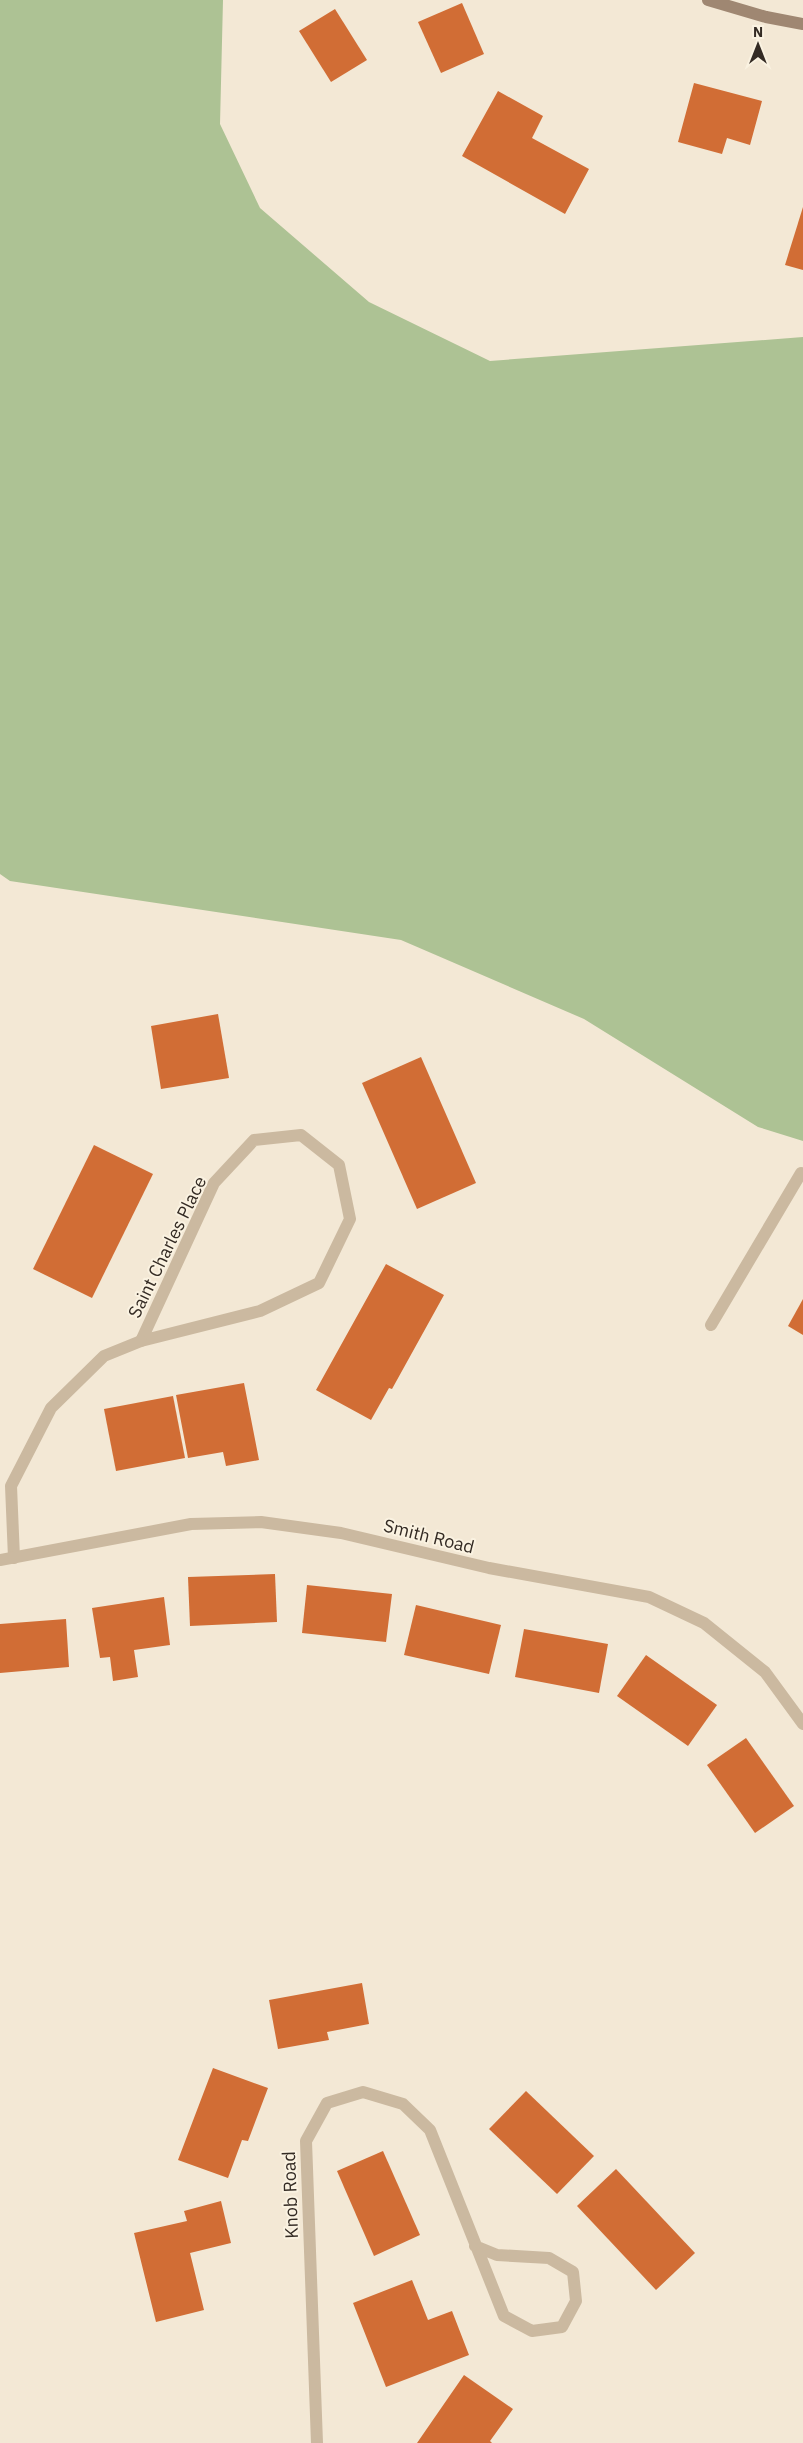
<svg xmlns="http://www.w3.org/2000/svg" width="803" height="2443" font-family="'IBM Plex Sans',sans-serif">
<rect width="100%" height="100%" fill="#f3e8d5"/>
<polygon fill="#adc294" points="0,0 223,0 220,124 260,208 369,302 490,361 803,337 803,1141 758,1127 584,1019 401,940 10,881 0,874"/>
<g fill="#d16d35">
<polygon points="462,3 484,54 441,73 418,22"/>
<polygon points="335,9 367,60 331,82 299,31"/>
<polygon points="694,83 762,101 750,145 727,138 722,154 678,142"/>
<polygon points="498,91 543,116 532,138 589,169 565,214 462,156"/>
<polygon points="803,207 803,270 785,265"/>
<polygon points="218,1014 229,1078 161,1089 151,1026"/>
<polygon points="421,1057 476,1183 417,1209 362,1083"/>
<polygon points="94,1145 153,1174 92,1298 33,1269"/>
<polygon points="386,1264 444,1295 392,1389 389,1388 371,1420 316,1390"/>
<polygon points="803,1299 803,1335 788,1326"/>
<polygon points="244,1383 259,1460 226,1466 223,1452 188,1458 176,1395"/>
<polygon points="173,1396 185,1458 116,1471 104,1409"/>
<polygon points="275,1574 277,1622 190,1626 188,1577"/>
<polygon points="307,1585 392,1594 386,1642 302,1633"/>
<polygon points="164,1597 170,1645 134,1650 138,1677 113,1681 110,1657 100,1658 92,1608"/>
<polygon points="416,1605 501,1625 489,1674 404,1655"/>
<polygon points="66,1619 69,1667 0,1673 0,1624"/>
<polygon points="524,1629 608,1644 599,1693 515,1677"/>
<polygon points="646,1655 717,1705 688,1746 617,1696"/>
<polygon points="746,1738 794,1806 755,1833 707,1765"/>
<polygon points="362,1983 369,2024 327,2032 329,2040 278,2049 269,2000"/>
<polygon points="213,2068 268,2088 248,2141 242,2140 228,2178 178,2160"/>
<polygon points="526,2091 594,2156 557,2194 489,2129"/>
<polygon points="383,2151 420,2235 374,2256 337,2171"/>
<polygon points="616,2169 695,2253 656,2290 577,2206"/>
<polygon points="221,2201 231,2243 190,2253 204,2310 156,2322 134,2233 187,2221 184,2211"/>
<polygon points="412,2280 428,2320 452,2311 469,2355 386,2387 353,2303"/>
<polygon points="464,2375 513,2409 490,2441 492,2443 417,2443"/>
</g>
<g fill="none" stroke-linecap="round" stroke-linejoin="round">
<polyline stroke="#cbb9a0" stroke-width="12" points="711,1325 801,1173 803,1174"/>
<g stroke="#cbb9a0" stroke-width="12">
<polygon points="301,1135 339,1165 350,1219 319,1283 260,1311 141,1341 214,1183 254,1140"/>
<polyline points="14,1558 11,1486 51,1408 104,1356 141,1341"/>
<polyline points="317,2443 306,2141 327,2103 363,2092 403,2104 430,2130 504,2316 532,2331 562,2327 576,2301 573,2272 549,2258 497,2255 475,2246"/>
</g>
<polyline stroke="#cbb9a0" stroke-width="12" points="0,1560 191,1524 261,1522 341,1533 489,1568 649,1597 704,1623 765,1672 803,1724"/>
<polyline stroke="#9f8772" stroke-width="12" points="708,0 766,17 803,24"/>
</g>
<g text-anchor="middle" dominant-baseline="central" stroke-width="4" stroke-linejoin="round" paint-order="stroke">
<g font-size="18" fill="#342b24" stroke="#faf2e1">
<text transform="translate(167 1247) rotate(-64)">Saint Charles Place</text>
<text transform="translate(429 1536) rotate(14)">Smith Road</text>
<text transform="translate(290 2195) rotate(-92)">Knob Road</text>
</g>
</g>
<g transform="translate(758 45)" stroke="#faf2e1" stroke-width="4" paint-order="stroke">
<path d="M0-4L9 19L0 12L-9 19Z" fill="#342b24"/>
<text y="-8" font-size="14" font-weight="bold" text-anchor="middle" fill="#342b24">N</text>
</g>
</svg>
